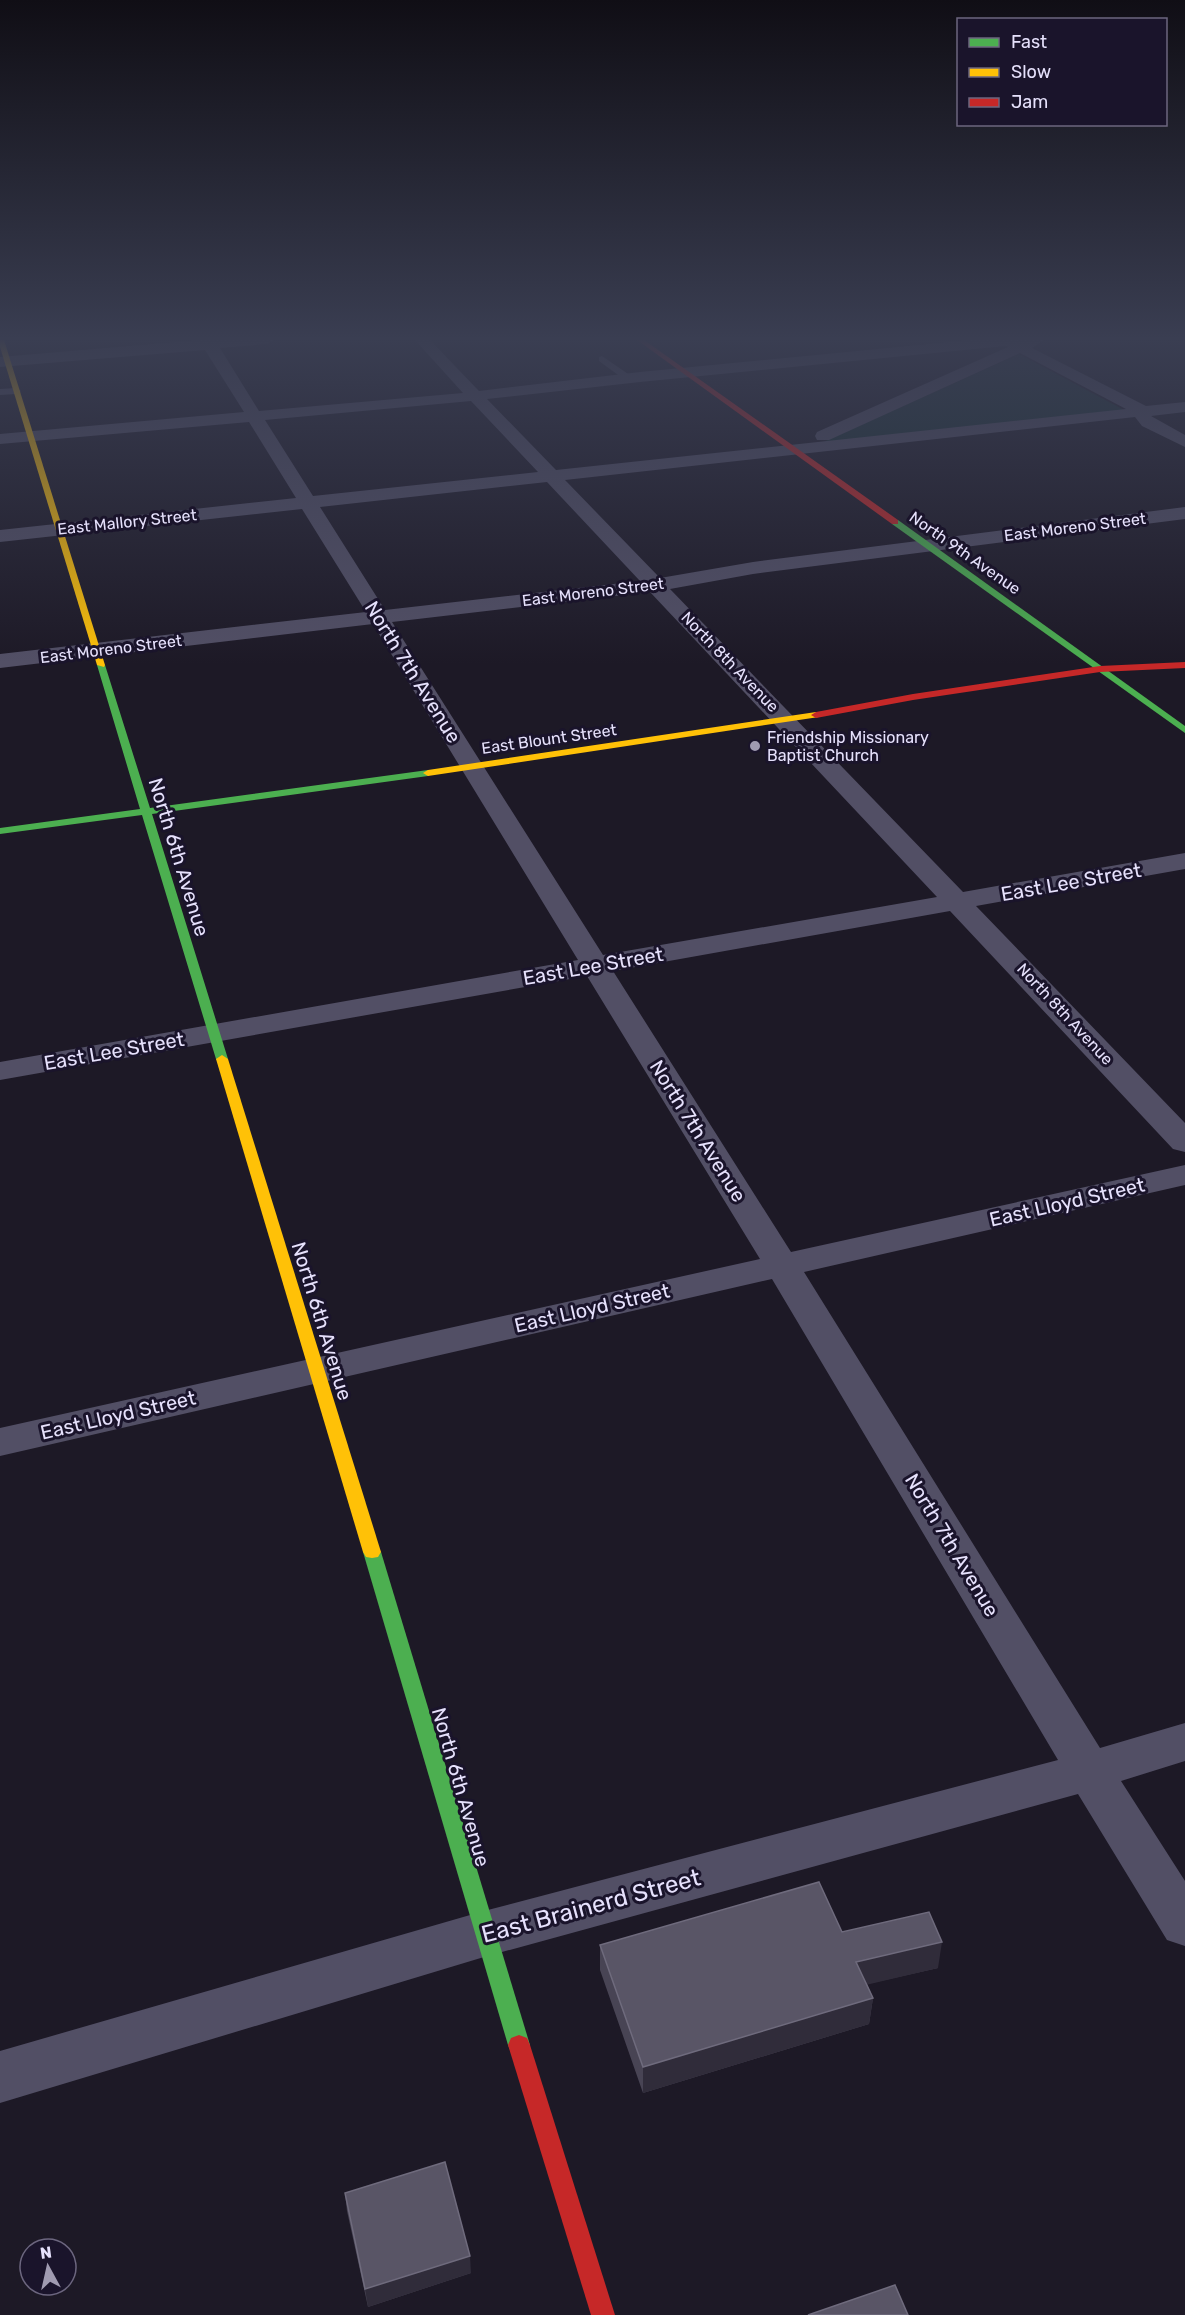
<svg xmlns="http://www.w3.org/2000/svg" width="1185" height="2315" font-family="Rubik,sans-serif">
<rect width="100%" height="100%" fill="#1d1926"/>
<polygon fill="#183033" points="1019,354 1124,410 821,443"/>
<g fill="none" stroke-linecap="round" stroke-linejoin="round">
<g fill="#524f65" fill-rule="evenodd">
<polygon points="602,356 631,376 631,380 625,380 599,361 599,357"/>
<polygon points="0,389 16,388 21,391 16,394 0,395"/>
</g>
<path fill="#524f65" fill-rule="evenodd" d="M200 340H274L267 344 220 348 259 411 463 393 415 340H430L479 391 640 372 970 340H1044L1032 348 1146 406 1185 402V412L1151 416 1185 435V447L1142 426 1135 417 565 480 660 578 753 562 1185 507V519L753 574 670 589 963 892 1185 853V869L976 906 1185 1123V1152L1173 1149 950 911 613 971 791 1252 1185 1165V1185L804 1272 1100 1748 1185 1723V1761L1121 1781 1185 1881V1946L1167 1940 1078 1794 484 1957 0 2103V2051L484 1911 1058 1760 772 1279 0 1456V1428L760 1259 587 976 0 1080V1062L578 960 373 624 0 668V654L366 612 302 509 0 542V530L296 498 249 422 0 444V434L244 412 205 350 0 367V357ZM1005 346 1008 347 817 432 815 436 817 440H829L1020 353 1126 409 556 470 487 399 640 382ZM471 401 538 472 313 496 265 420ZM547 482 640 581 385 610 320 507ZM650 592 937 897 603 955 392 622Z"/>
<g fill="#4caf50" fill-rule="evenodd">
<polygon points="892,520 898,520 1185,726 1185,733 892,524"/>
<polygon points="98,663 105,665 150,808 428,770 433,773 428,776 152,814 228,1059 226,1062 218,1062 216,1059 142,815 0,834 0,828 140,809 97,665"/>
<polygon points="372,1546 378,1547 381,1552 530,2045 527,2052 519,2055 511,2052 508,2045 363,1552 366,1547"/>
</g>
<g fill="#ffc107" fill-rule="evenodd">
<polygon points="0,340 4,340 105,665 104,667 97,665 0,347"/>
<polygon points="816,712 819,713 819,717 428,776 423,773 428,770"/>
<polygon points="222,1055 228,1059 381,1552 378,1557 372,1558 366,1557 363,1552 216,1059"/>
</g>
<g fill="#c62828" fill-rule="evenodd">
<polygon points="637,340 644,340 898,520 898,524 892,524"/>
<polygon points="1185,662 1185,668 1100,672 913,700 816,718 811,715 816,712 913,694 1100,666"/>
<polygon points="519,2035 527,2038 530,2045 615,2315 591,2315 508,2045 511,2038"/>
</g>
</g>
<g fill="#484454">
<polygon points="842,1932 938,1968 867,1984 873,1998 869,2024 643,2093 600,1970 600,1945"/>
<polygon points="345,2193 471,2273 368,2307 347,2211"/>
</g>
<g fill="#302c3a">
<polygon points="942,1942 938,1968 853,1988 856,1962"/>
<polygon points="873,1998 869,2024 643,2093 643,2067"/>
<polygon points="470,2256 471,2273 368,2307 365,2289"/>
</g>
<g fill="#595566" stroke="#6f6b7d" stroke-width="1.5">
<polygon points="819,1882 842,1932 929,1912 942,1942 856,1962 873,1998 643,2067 600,1945"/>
<polygon points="445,2162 470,2256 365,2289 345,2193"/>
<polygon points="895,2285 908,2315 808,2315"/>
</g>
<linearGradient id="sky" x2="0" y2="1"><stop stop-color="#100e15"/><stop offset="0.51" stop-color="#3a3e52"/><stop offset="1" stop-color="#3a3e52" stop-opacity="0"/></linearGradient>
<rect width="1185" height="664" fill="url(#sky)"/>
<circle fill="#a09bb1" stroke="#1a142b" stroke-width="2" cx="755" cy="746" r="6"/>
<g text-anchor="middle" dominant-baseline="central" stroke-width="6" stroke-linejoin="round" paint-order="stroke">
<g font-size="16" fill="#e6e1fc" stroke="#1a142b">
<text transform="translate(127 522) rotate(-6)">East Mallory Street</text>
<text transform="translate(1075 527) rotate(-7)">East Moreno Street</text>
<text transform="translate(965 553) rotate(35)">North 9th Avenue</text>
<text transform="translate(593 592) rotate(-7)">East Moreno Street</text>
<text transform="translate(111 649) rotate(-7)">East Moreno Street</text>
<text transform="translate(730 662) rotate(46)">North 8th Avenue</text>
<text transform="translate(549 739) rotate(-8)">East Blount Street</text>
<text transform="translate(1065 1014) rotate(47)">North 8th Avenue</text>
</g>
<g font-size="16" fill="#e6e1fc" stroke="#1a142b" text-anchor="start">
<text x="767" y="737">Friendship Missionary<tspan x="767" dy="18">Baptist Church</tspan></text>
</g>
<g font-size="20" fill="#e6e1fc" stroke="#1a142b">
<text transform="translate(413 672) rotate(58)">North 7th Avenue</text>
<text transform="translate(179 857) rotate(73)">North 6th Avenue</text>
<text transform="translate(1071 882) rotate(-10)">East Lee Street</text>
<text transform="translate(593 966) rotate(-10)">East Lee Street</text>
<text transform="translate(114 1051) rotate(-10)">East Lee Street</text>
<text transform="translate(698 1131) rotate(58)">North 7th Avenue</text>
<text transform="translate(1067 1202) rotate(-13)">East Lloyd Street</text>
<text transform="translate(592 1308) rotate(-13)">East Lloyd Street</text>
<text transform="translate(322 1321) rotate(73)">North 6th Avenue</text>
<text transform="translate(118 1415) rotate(-13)">East Lloyd Street</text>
<text transform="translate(952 1545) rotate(59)">North 7th Avenue</text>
<text transform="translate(461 1787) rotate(74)">North 6th Avenue</text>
</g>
<g font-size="24" fill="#e6e1fc" stroke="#1a142b">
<text transform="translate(591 1906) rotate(-15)">East Brainerd Street</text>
</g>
</g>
<rect x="957" y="18" width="210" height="108" fill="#1a142b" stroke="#6c667f" stroke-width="1.5"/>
<rect x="969" y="38" width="30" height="9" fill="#4caf50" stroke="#6c667f" stroke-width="1.5"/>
<text x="1011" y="48" font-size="18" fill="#e6e1fc">Fast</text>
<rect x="969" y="68" width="30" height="9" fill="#ffc107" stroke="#6c667f" stroke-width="1.5"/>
<text x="1011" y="78" font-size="18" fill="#e6e1fc">Slow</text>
<rect x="969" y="98" width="30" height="9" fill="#c62828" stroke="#6c667f" stroke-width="1.5"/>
<text x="1011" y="108" font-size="18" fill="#e6e1fc">Jam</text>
<g transform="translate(48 2267) rotate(352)"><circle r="28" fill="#1a142b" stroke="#6c667f" stroke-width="1.5"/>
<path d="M0-4.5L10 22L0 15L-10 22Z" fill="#a09bb1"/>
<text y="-9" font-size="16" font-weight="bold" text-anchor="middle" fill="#e6e1fc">N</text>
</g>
</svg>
